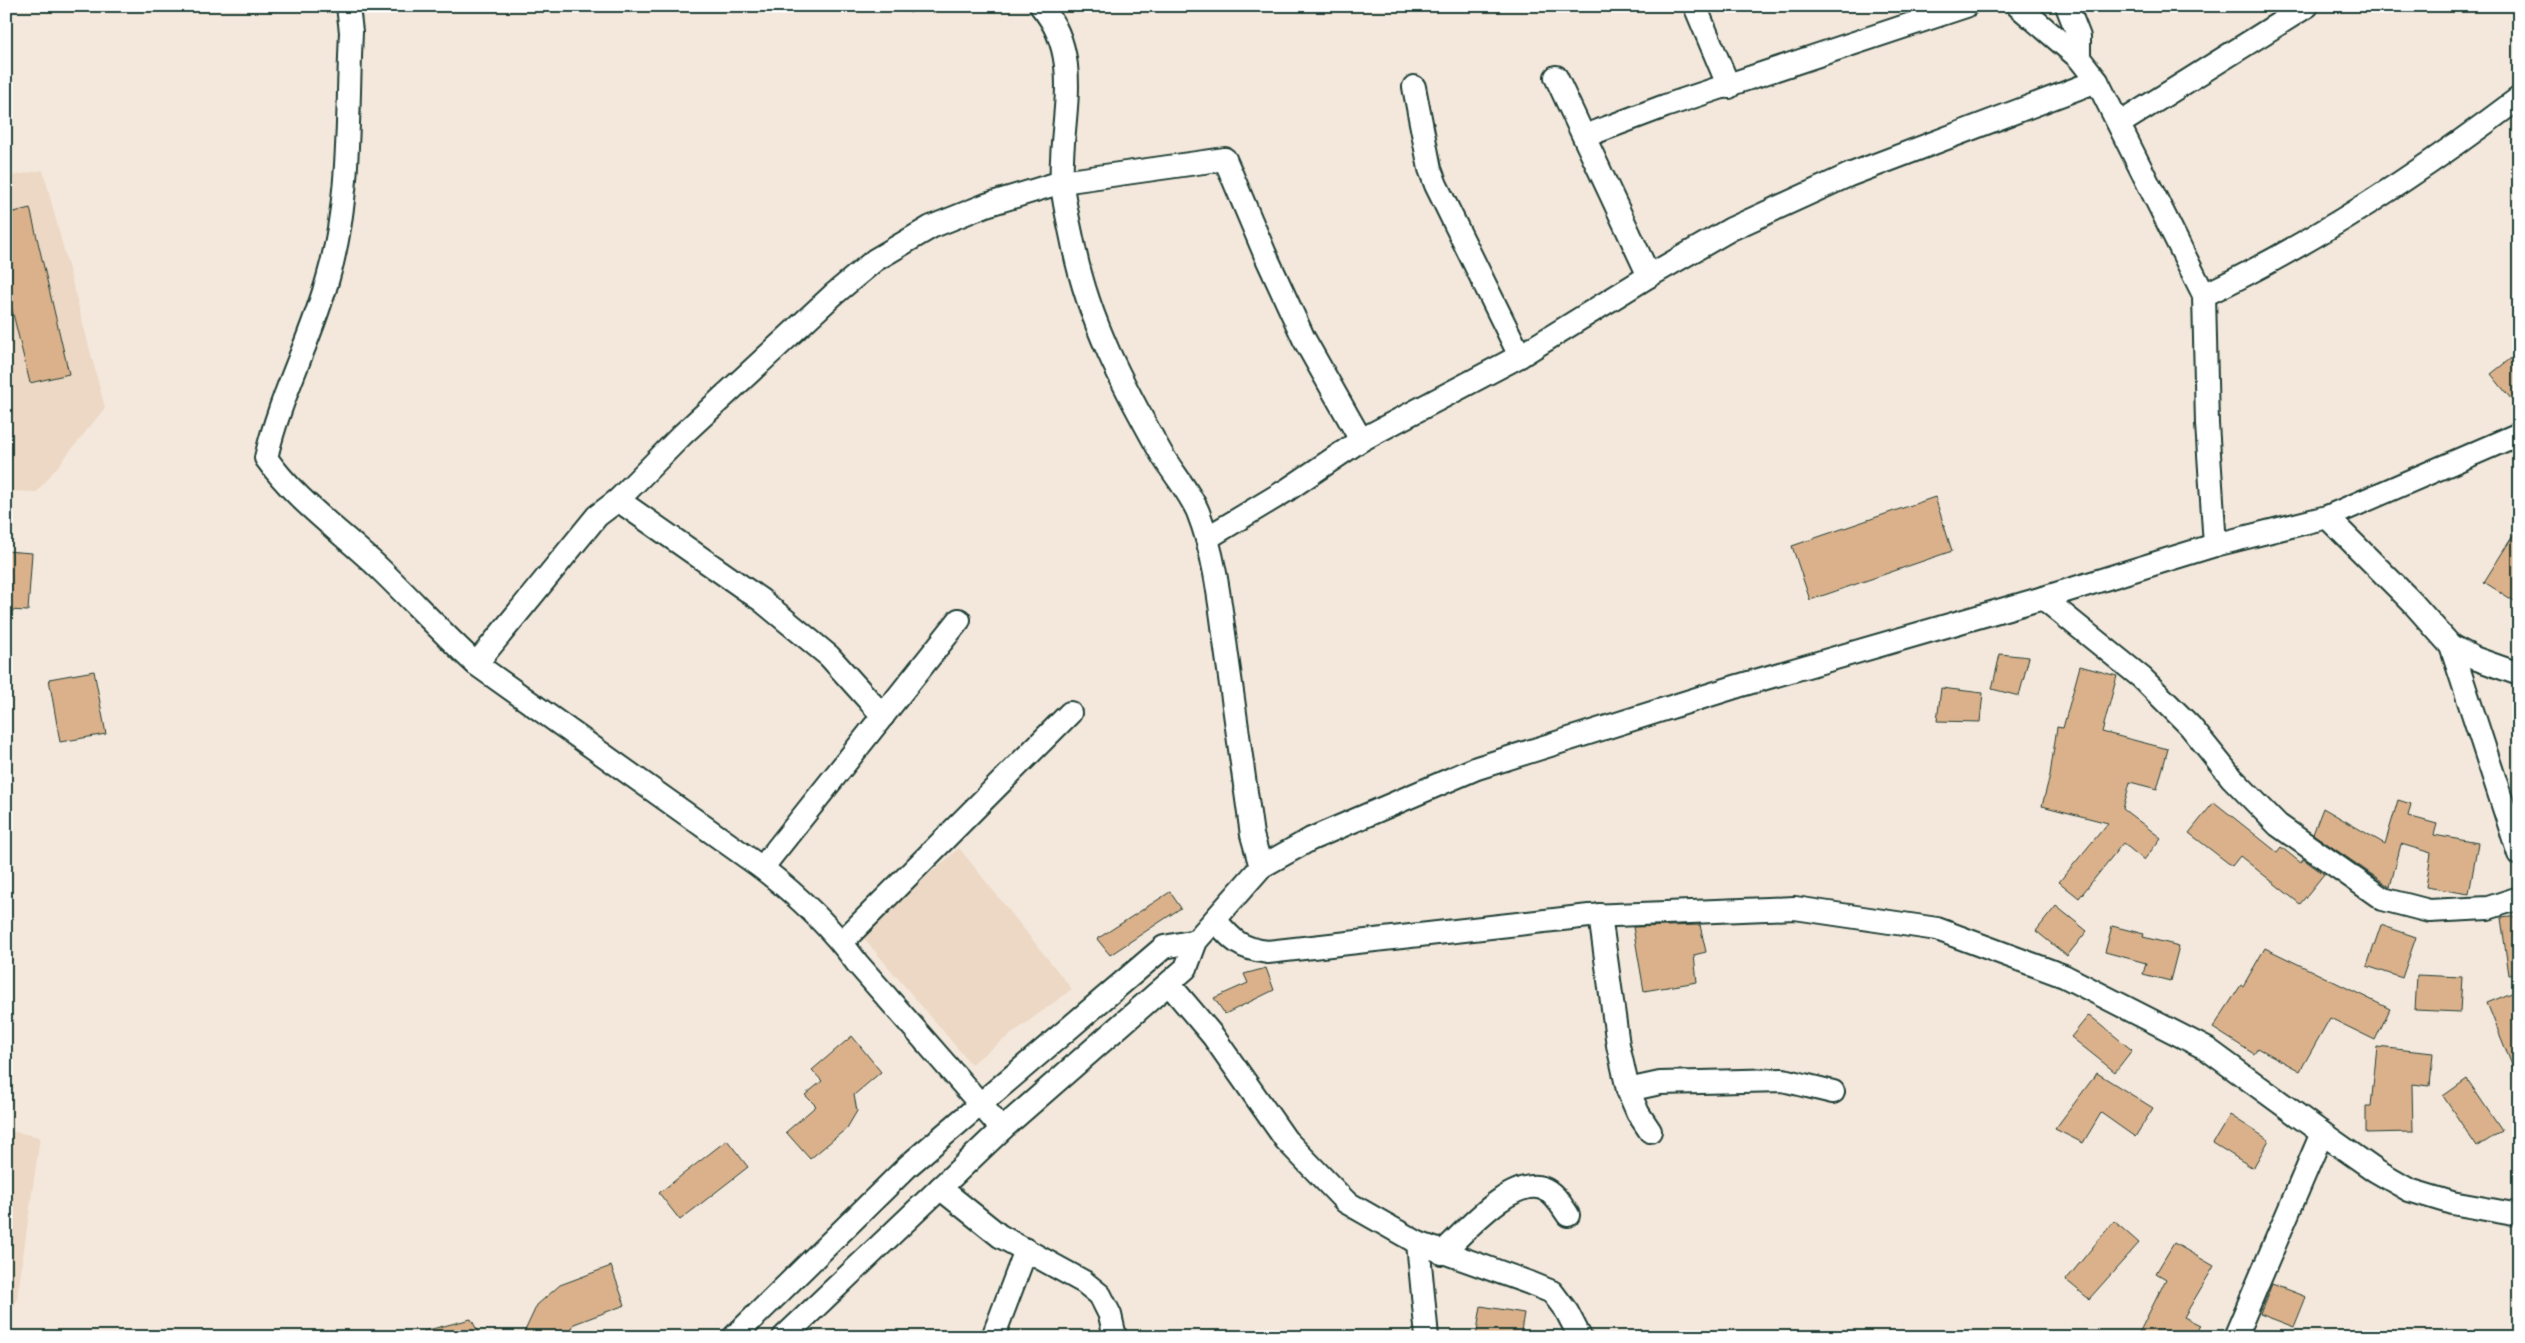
<svg xmlns="http://www.w3.org/2000/svg" width="2525" height="1343" font-family="Delius,sans-serif">
<rect width="100%" height="100%" fill="#f4e8dc"/>
<filter id="ink" filterUnits="userSpaceOnUse"><feTurbulence type="fractalNoise" baseFrequency=".02" numOctaves="2"/><feDisplacementMap in="SourceGraphic" scale="10" xChannelSelector="R" yChannelSelector="G"/><feConvolveMatrix kernelMatrix="1 2 1 2 8 2 1 2 1" color-interpolation-filters="sRGB"/></filter>
<g filter="url(#ink)">
<g fill="#ecd8c4">
<polygon points="43,170 105,408 37,492 6,491 6,177"/>
<polygon points="959,848 1072,989 971,1064 861,935"/>
<polygon points="6,1130 40,1137 17,1299 6,1324"/>
</g>
<g fill="#dab18b" stroke="#1f3d34">
<polygon points="30,208 69,374 30,383 6,285 6,214"/>
<polygon points="2519,352 2519,409 2491,374"/>
<polygon points="1935,497 1952,551 1810,600 1792,546"/>
<polygon points="2519,526 2519,604 2484,582"/>
<polygon points="6,551 32,553 28,611 6,610"/>
<polygon points="2000,654 2029,657 2019,696 1992,689"/>
<polygon points="2080,666 2117,676 2102,732 2168,749 2157,789 2130,782 2123,809 2161,838 2144,860 2123,843 2079,898 2059,882 2108,823 2042,806 2050,775 2057,727 2063,728"/>
<polygon points="94,671 106,734 60,742 49,679"/>
<polygon points="1941,688 1983,693 1980,722 1937,721"/>
<polygon points="2398,800 2411,804 2408,816 2437,824 2434,835 2478,843 2469,894 2426,887 2431,853 2401,844 2390,887 2313,834 2323,808 2385,844"/>
<polygon points="2214,802 2277,852 2281,847 2301,863 2303,859 2324,874 2300,904 2240,856 2232,866 2189,833"/>
<polygon points="1170,892 1181,908 1110,955 1097,939"/>
<polygon points="2056,906 2087,931 2067,956 2036,931"/>
<polygon points="2519,916 2519,974 2509,975 2501,918"/>
<polygon points="1700,925 1706,952 1694,955 1697,982 1644,991 1633,927"/>
<polygon points="2381,925 2416,937 2402,978 2367,966"/>
<polygon points="2112,926 2144,934 2143,937 2179,946 2170,981 2143,974 2146,963 2105,952"/>
<polygon points="2265,948 2390,1009 2375,1040 2330,1018 2300,1071 2258,1048 2254,1054 2213,1028 2241,985 2243,986"/>
<polygon points="1266,968 1274,990 1225,1014 1214,998 1248,983 1244,974"/>
<polygon points="2417,975 2462,977 2460,1012 2415,1010"/>
<polygon points="2519,990 2519,1080 2518,1080 2487,1003"/>
<polygon points="2089,1015 2132,1050 2115,1072 2071,1037"/>
<polygon points="852,1036 881,1072 854,1095 857,1111 847,1128 810,1159 786,1132 816,1106 805,1095 822,1081 812,1070"/>
<polygon points="2377,1047 2433,1053 2430,1086 2412,1084 2413,1132 2366,1133 2366,1106 2371,1106"/>
<polygon points="2097,1073 2153,1108 2135,1137 2101,1113 2083,1143 2055,1129"/>
<polygon points="2467,1079 2502,1131 2477,1147 2443,1096"/>
<polygon points="2230,1115 2269,1140 2253,1168 2213,1143"/>
<polygon points="727,1140 748,1167 680,1220 659,1193"/>
<polygon points="2114,1221 2139,1243 2089,1299 2066,1280"/>
<polygon points="2174,1243 2214,1266 2184,1317 2200,1325 2194,1337 2137,1337 2166,1279 2156,1273"/>
<polygon points="611,1266 625,1305 574,1324 568,1337 522,1337 537,1305 560,1285"/>
<polygon points="2272,1284 2306,1297 2294,1327 2260,1314"/>
<polygon points="1481,1306 1524,1313 1520,1337 1476,1337"/>
<polygon points="471,1319 481,1337 424,1337 424,1331"/>
</g>
<g fill="none" stroke-linecap="round" stroke-linejoin="round">
<defs>
<g id="minor">
<path d="M348 6 351 32C347 114 351 199 328 278 311 340 280 396 266 458 297 502 343 533 381 570 413 601 443 634 476 664L762 868C798 896 830 926 857 963L1002 1129"/>
<path d="M1041 6C1086 59 1058 123 1062 183 1064 205 1070 227 1074 248 1089 322 1124 387 1161 453 1172 472 1189 491 1198 512 1215 555 1220 603 1226 649 1235 711 1243 773 1252 835L1261 867"/>
<polyline points="1695,6 1729,87"/>
<polyline points="2018,6 2079,58 2097,81 2204,295 2207,424 2215,545"/>
<polyline points="2067,6 2079,37 2079,58"/>
<polyline points="1556,77 1649,276"/>
<polyline points="1414,87 1430,169 1436,185 1520,356"/>
<polyline points="2119,124 2307,6"/>
<polyline points="1585,136 1665,106 1966,6"/>
<path d="M2204 295C2316 242 2420 173 2519 98"/>
<polyline points="618,500 761,600 829,656 883,716"/>
<polyline points="2327,517 2412,602 2451,646 2474,658 2519,674"/>
<polyline points="1207,538 1287,490 1361,440 1520,356 1649,276 1731,229 1849,175 2097,81"/>
<polyline points="2043,598 2142,678 2190,726 2232,778 2278,825 2383,899 2429,911 2488,908 2519,898"/>
<polyline points="2451,646 2519,854"/>
<polyline points="476,664 597,516 618,500 682,435 833,295 875,260 931,227 986,205 1062,182 1225,159 1265,254 1304,339 1361,440"/>
<polyline points="762,868 959,620"/>
<polyline points="1600,915 1618,1045 1628,1090 1638,1113 1650,1131"/>
<path d="M1216 921C1233 941 1241 949 1268 952L1589 916 1795 908 1937 929 2064 976 2207 1049 2322 1133 2376 1171 2409 1190 2452 1203 2519 1215"/>
<polyline points="842,942 1070,713"/>
<polyline points="1169,984 1213,1036 1286,1140 1346,1202 1418,1243 1530,1283 1552,1292 1567,1312 1580,1337"/>
<polyline points="1628,1090 1660,1083 1783,1080 1833,1092"/>
<polyline points="940,1188 1000,1236 1084,1282 1100,1295 1110,1315 1115,1337"/>
<polyline points="1418,1243 1427,1337"/>
<path d="M1442 1253C1464 1233 1510 1178 1542 1188 1554 1192 1561 1205 1568 1215"/>
<polyline points="734,1337 909,1165 1164,947 1196,941"/>
<polyline points="784,1337 1002,1129 1186,968 1196,941 1261,867 1311,839 1477,768 1738,686 2043,598 2215,545 2327,517 2519,434"/>
<polyline points="993,1337 1026,1250"/>
<polyline points="2235,1337 2322,1133"/>
</g>
</defs>
<use href="#minor" stroke="#1f3d34" stroke-width="26"/>
<polyline stroke="#1f3d34" stroke-width="3" stroke-dasharray="5 4" stroke-linecap="butt" points="909,12 924,6"/>
<use href="#minor" stroke="#fff" stroke-width="22"/>
</g>
</g>
<rect width="2525" height="1343" fill="none" stroke="#fff" stroke-width="25"/>
<rect x="12" y="12" width="2500" height="1318" fill="none" stroke="#1f3d34" stroke-width="2" filter="url(#ink)"/>
</svg>
